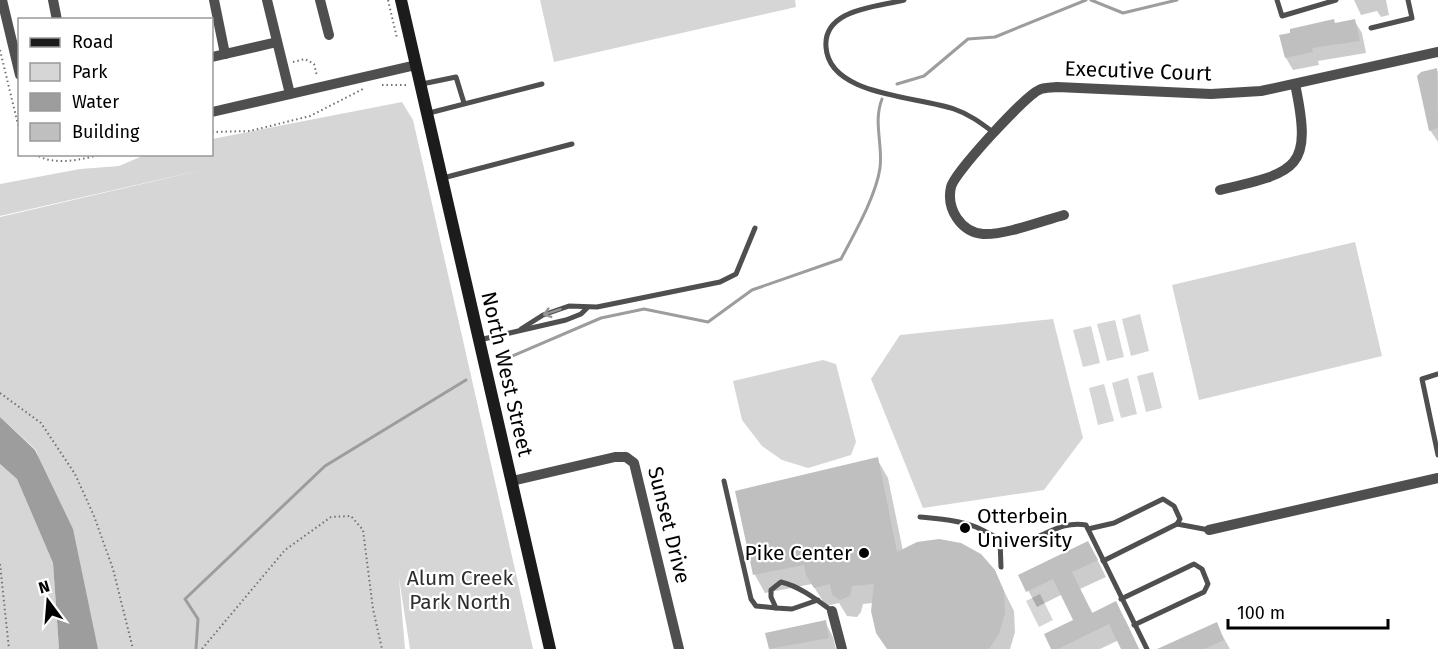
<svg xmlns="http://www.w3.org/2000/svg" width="1438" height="649" font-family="'Fira Sans',sans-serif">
<rect width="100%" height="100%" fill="#fff"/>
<g fill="#d6d6d6">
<polygon points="540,0 795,0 796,7 554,62"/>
<polygon points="402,102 413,120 533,649 410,649 399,578 405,649 98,649 36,450 0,417 0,217 219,166 0,216 0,184 80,169 119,166 145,155 212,154 212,139"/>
<polygon points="1355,242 1382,356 1199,400 1172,285"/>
<polygon points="1140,314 1149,351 1131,356 1122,319"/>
<polygon points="1053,319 1083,438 1044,490 923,508 871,379 900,335"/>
<polygon points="1115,320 1124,357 1107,361 1097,324"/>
<polygon points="1091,326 1100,363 1083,367 1073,330"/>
<polygon points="823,360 836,364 856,442 851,455 808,468 782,460 762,446 742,420 733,381"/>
<polygon points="1153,372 1162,408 1146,412 1137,376"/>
<polygon points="1128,378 1137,414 1121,418 1112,383"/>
<polygon points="1104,384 1114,421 1098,425 1089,388"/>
<polygon points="0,464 17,479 53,563 59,649 0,649"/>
<polygon points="1040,594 1053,620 1039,627 1026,601"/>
</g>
<polygon fill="#9d9d9d" points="0,417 35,450 73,529 98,649 59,649 53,563 17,479 0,464"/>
<g fill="#0003">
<polygon points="1354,0 1386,0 1389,15 1381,17 1377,11 1361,15"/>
<polygon points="1354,20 1362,33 1366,53 1318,61 1319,65 1293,70 1286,58 1336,24"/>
<polygon points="1438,71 1438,142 1430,130 1422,73"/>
<polygon points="877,459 888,478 903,551 994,571 1014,611 1015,632 1010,649 887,649 873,603 863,604 861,612 857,617 847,616 839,603 826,606 812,584 765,593 755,575"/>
<polygon points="1097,559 1106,577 1080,589 1093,614 1125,619 1139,649 1123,649 1119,640 1100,649 1053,649 1075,621 1063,594 1037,607 1020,575"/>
<polygon points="825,622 833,637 836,649 770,649 767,634"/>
<polygon points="1216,624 1230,649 1161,649"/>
</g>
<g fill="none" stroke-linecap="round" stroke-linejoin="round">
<g stroke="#9d9d9d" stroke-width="3">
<polyline points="1091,0 1123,13 1177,0"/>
<polyline points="897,84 924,76 968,39 995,37 1086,0"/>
<path d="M503 360 601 318 644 309 708 322 752 290 841 259C854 234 876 196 880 168 883 144 873 122 882 99"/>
<polyline points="196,649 198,619 185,599 325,466 466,380"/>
</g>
</g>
<g fill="#bfbfbf">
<polygon points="1334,19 1335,23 1355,19 1360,41 1312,48 1313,52 1285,58 1279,35 1290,33 1290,29"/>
<polygon points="1437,68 1438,128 1429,131 1417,76 1421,72"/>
<polygon points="878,457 897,552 917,542 939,539 961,543 981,554 995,570 1004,591 1005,613 999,634 989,649 887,649 876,633 871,611 874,584 852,586 850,596 840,600 832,595 830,584 814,588 806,575 804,565 753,575 735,491"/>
<polygon points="1088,541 1098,560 1072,572 1092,613 1116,601 1139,649 1121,649 1109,624 1058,649 1051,649 1044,634 1073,620 1053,579 1026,592 1018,575"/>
<polygon points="826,620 829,638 769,649 765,633"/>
<polygon points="1217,622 1224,640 1204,649 1157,649"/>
</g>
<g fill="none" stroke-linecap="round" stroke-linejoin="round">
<g stroke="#717171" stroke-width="2" stroke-dasharray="1.5 3" stroke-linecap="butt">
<polyline points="388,0 397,38"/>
<polyline points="0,50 20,133"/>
<polyline points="293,62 305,59 314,64 317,76"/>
<polyline points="382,85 408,85"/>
<polyline points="212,132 250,131 310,116 365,88"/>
<path d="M35 154C54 167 83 159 103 154"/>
<polyline points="0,393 41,423 75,474 94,516 113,569 133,649"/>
<polyline points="0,564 9,649"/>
<polyline points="202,649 285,550 331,517 351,516 363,530 373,609 382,649"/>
</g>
<g stroke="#4f4f4f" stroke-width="5">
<path d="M904 0C877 7 823 9 826 47 829 96 917 96 954 109 969 114 981 123 993 132"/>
<polyline points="1277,0 1282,16 1336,0"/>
<polyline points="1371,28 1412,18 1408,0"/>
<polyline points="422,84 456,77 464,103"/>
<polyline points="429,113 542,84"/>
<polyline points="443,178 572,144"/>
<polyline points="521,329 543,315 569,306 597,307 720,282 736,274 755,228"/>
<polyline points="479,340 566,320 581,314 587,308"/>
<polyline points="1438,374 1422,379 1438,455"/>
<polyline points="724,481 751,599 756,606 776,608"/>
<path d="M920 517C939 519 958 520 976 527 990 533 999 541 1015 541 1042 542 1056 520 1086 525L1147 649"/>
<polyline points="1088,529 1114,523 1163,499 1174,506 1180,519 1177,524 1209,530"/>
<polyline points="1000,540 1001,567"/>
<polyline points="1103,561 1177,524"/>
<polyline points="1121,599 1194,564 1202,569 1208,584 1204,592 1134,625"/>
<path d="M818 600 792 609 776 608 771 597V590L781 582C799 586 817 600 832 611"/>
</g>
<g stroke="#4f4f4f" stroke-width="10">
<polyline points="2,0 20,75"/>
<polyline points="53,0 57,20"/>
<polyline points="214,0 225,54"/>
<polyline points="267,0 290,94"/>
<polyline points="320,0 329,35"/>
<polyline points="212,57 277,42"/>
<polyline points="212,112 416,65"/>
<path d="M1220 190C1298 172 1313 169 1295 84"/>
<path d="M1064 215C1042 221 1006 235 983 234 961 232 946 209 951 187 954 173 1025 96 1039 90 1044 87 1052 88 1057 87L1211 94 1261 91 1438 52"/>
<polyline points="512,481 615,457 626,457 634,463 679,649"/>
<polyline points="1209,530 1438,478"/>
<polyline points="832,611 842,649"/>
</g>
<polyline stroke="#1c1c1c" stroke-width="12" points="401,0 550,649"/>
</g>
<defs><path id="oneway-shaft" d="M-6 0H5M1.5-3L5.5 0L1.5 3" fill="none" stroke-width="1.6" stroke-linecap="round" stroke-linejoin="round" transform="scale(1.5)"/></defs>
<use stroke="#959595" href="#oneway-shaft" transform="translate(552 312) rotate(162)"/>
<g fill="#000" stroke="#fff" stroke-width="2">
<circle cx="965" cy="528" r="6"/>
<circle cx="864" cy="553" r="6"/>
</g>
<g text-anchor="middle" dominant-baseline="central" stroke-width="4.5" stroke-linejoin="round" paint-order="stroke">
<g font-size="21" fill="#000" stroke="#fff">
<text transform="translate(1138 71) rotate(2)">Executive Court</text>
<text transform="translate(507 374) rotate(77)">North West Street</text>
<text transform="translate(669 525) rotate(76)">Sunset Drive</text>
</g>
<g font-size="21" fill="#000" stroke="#fff" text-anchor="start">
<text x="977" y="516">Otterbein<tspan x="977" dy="24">University</tspan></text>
<text x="852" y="553" text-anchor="end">Pike Center</text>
</g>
<g font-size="21" fill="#2d2d2d" stroke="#fff">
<text x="460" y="578">Alum Creek<tspan x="460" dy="24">Park North</tspan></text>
</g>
</g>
<rect x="18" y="18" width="195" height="138" fill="#ffffff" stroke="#999999" stroke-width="1.5"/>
<rect x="30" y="38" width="30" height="9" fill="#1c1c1c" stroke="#999999" stroke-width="1.5"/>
<text x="72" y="48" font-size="18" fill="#000000">Road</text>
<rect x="30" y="63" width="30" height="18" fill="#d6d6d6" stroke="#999999" stroke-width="1.5"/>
<text x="72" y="78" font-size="18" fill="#000000">Park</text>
<rect x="30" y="93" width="30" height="18" fill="#9d9d9d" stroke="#999999" stroke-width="1.5"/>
<text x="72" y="108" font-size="18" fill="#000000">Water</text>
<rect x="30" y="123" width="30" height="18" fill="#bfbfbf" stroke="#999999" stroke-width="1.5"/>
<text x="72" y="138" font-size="18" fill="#000000">Building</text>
<g transform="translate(48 601) rotate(344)" stroke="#ffffff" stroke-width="4.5" paint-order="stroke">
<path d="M0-4.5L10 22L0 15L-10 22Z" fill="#000000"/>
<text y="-9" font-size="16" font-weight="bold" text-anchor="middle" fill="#000000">N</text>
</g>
<path d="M1228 619v9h160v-9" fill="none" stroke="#000000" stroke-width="3"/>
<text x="1237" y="619" font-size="18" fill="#000000" stroke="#ffffff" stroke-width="4.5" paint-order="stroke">100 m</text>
</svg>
